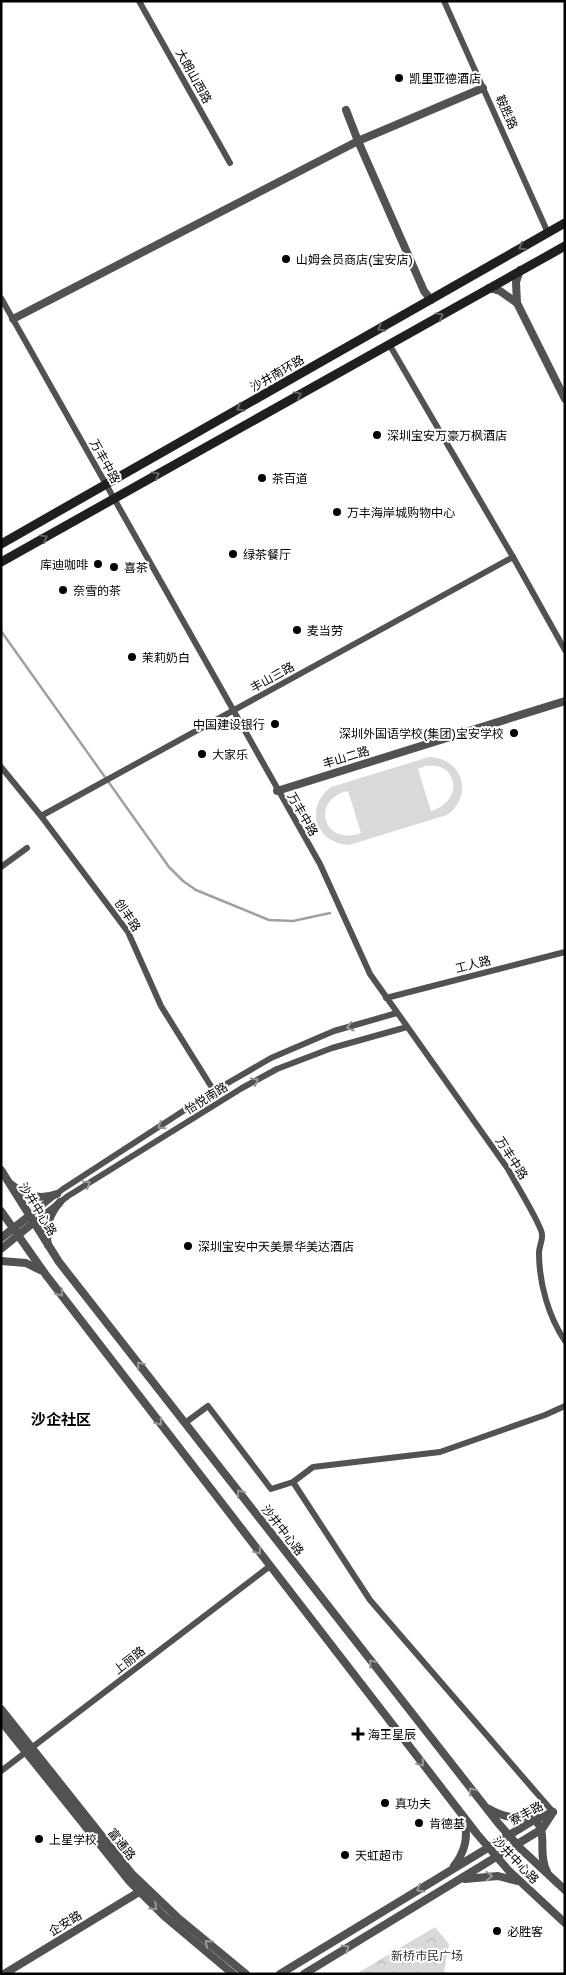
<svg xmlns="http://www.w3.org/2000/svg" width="566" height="1975" font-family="'Golos Text','Noto Sans SC',sans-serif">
<defs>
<pattern id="forest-crowns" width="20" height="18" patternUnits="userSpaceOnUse" patternTransform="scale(1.25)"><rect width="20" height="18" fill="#d9d9d9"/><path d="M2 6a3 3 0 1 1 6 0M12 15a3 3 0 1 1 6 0" fill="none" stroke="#b8b8b8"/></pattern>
</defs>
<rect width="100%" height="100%" fill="#fff"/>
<path fill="#d9d9d9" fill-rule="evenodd" d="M429 757C463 758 474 795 447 815L349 845C315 843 304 807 331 787ZM425 766C457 760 466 800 431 811L418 769ZM348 791 361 833C323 847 310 799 348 791Z"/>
<polygon fill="url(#forest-crowns)" points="435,1927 449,1944 444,1972 446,1974 356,1974"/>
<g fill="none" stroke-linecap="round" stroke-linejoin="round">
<polyline stroke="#a0a0a0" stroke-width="2.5" points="1,631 169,867 183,881 196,890 269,920 293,921 330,913"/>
<g stroke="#525252" stroke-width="6">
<polyline points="139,1 230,163"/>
<polyline points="444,1 548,233"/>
<path d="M1 298 320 864 370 974 508 1169C514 1181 541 1224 542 1234 543 1240 539 1246 539 1253 539 1282 548 1316 565 1341"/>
<polyline points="389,344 513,557 565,650"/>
<polyline points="1,767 41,816 128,932 161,1006 214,1091"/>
<polyline points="41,816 513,557"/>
<polyline points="1,867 27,848"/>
<polyline points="386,998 565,952"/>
<polyline points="29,1216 63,1189 214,1091 271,1058 334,1031 397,1013"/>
<polyline points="33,1223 68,1196 242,1088 277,1069 332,1048 407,1027"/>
<polyline points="185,1423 208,1406 271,1489 293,1482 313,1467 440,1452 545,1415 565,1406"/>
<polyline points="293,1482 370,1600 553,1812"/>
<polyline points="1,1771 270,1566"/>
</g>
<g stroke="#525252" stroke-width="8">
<polyline points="346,110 358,141 424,291 431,300"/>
<polyline points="520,270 516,282 517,303 565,399"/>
<polyline points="489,288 500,291 517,303"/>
<polyline points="13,319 358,141 483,88"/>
<polyline points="277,791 565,701"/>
<polyline points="1,1170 59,1262 498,1823 521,1849 565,1890"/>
<path d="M12 1185C25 1196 41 1200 57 1194"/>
<polyline points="1,1211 46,1275 477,1834 509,1871 565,1923"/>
<polyline points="1,1238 29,1216"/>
<path d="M48 1245C45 1229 49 1214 60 1202"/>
<polyline points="1,1249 33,1223"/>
<polyline points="1,1261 26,1263 40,1270"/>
<polyline points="1,1709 132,1874 177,1917 246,1974"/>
<polyline points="1,1721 130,1882 164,1916 233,1974"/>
<path d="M489 1809C496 1813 503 1816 511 1817 518 1817 525 1815 531 1818 551 1828 536 1852 547 1872"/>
<path d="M454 1866C464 1853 469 1838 464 1821"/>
<polyline points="465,1879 498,1876 517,1881"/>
<polyline points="4,1974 139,1892"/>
<polyline points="280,1974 534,1820 553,1812"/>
<polyline points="304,1974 542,1829 553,1812"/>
</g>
<g stroke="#1f1f1f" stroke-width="9">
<polyline points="1,544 565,223"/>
<polyline points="1,562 565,246"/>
</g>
</g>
<defs><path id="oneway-chevron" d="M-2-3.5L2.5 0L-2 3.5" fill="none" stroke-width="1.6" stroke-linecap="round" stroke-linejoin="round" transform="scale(1.25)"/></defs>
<g stroke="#626262">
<use href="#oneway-chevron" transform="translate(522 247) rotate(150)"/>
<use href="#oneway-chevron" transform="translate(440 316) rotate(-29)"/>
<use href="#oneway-chevron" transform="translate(381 328) rotate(150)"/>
<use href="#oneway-chevron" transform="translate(298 395) rotate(-29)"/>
<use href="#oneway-chevron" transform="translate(240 408) rotate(150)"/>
<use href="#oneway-chevron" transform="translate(156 475) rotate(-29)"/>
<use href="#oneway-chevron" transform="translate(44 538) rotate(-29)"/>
</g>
<g stroke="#979797">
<use href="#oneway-chevron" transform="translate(350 1027) rotate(164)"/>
<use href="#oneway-chevron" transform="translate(255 1081) rotate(-29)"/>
<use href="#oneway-chevron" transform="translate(161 1126) rotate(147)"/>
<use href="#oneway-chevron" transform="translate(87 1184) rotate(-32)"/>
<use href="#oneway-chevron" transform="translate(60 1293) rotate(52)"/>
<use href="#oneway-chevron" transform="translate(140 1365) rotate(-128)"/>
<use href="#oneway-chevron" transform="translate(159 1422) rotate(52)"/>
<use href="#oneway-chevron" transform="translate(240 1493) rotate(-128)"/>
<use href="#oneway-chevron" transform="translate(258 1551) rotate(52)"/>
<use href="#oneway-chevron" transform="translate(372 1663) rotate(-128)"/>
<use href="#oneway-chevron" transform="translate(421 1763) rotate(52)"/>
<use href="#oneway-chevron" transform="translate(472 1791) rotate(-128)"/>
<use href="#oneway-chevron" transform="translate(489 1876) rotate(-2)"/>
<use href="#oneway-chevron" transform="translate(420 1889) rotate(149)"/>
<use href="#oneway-chevron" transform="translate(154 1907) rotate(43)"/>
<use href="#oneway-chevron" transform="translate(208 1943) rotate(-140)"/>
<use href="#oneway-chevron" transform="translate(346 1948) rotate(-31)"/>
</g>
<g fill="#000" stroke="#fff" stroke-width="2">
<circle cx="399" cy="78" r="5"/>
<circle cx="286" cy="259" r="5"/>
<circle cx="377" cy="435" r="5"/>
<circle cx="262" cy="478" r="5"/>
<circle cx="337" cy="512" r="5"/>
<circle cx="233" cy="554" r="5"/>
<circle cx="98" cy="564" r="5"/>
<circle cx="114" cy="567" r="5"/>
<circle cx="63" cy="590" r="5"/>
<circle cx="297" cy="630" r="5"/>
<circle cx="132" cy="657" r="5"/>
<circle cx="275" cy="724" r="5"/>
<circle cx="514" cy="733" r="5"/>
<circle cx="202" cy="754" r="5"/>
<circle cx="188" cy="1246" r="5"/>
<path d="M355.5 1726.5h5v5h5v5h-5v5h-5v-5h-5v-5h5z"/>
<circle cx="385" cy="1803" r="5"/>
<circle cx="419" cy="1823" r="5"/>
<circle cx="39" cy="1839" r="5"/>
<circle cx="345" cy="1855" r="5"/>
<circle cx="497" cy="1931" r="5"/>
</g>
<g text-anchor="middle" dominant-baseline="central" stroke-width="4" stroke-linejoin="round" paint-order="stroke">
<g font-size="12" fill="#000" stroke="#fff">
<text transform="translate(194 76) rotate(61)">大朗山西路</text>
<text transform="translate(507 112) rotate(66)">鞍胜路</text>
<text transform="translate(277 373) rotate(-30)">沙井南环路</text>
<text transform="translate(105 461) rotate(61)">万丰中路</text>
<text transform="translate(272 677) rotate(-29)">丰山三路</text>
<text transform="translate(346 757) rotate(-17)">丰山二路</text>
<text transform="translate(303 814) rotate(60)">万丰中路</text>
<text transform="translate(128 915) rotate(56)">创丰路</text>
<text transform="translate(473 964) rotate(-14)">工人路</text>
<text transform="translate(206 1098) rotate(-32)">怡悦南路</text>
<text transform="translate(512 1158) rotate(57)">万丰中路</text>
<text transform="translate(38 1209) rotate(58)">沙井中心路</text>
<text transform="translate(283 1530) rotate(52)">沙井中心路</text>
<text transform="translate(129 1660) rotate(-38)">上丽路</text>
<text transform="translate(526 1813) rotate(-28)">寮丰路</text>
<text transform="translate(122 1844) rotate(52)">富通路</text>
<text transform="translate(516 1860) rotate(46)">沙井中心路</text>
<text transform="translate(65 1923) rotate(-31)">企安路</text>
</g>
<g font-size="12" fill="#000" stroke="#fff" text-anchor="start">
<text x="409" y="78">凯里亚德酒店</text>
<text x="296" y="259">山姆会员商店(宝安店)</text>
<text x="387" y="435">深圳宝安万豪万枫酒店</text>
<text x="272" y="478">茶百道</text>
<text x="347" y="512">万丰海岸城购物中心</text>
<text x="243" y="554">绿茶餐厅</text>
<text x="88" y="564" text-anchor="end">库迪咖啡</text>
<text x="124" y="567">喜茶</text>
<text x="73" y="590">奈雪的茶</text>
<text x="307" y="630">麦当劳</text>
<text x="142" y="657">茉莉奶白</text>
<text x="265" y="724" text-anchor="end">中国建设银行</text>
<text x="504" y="733" text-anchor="end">深圳外国语学校(集团)宝安学校</text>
<text x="212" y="754">大家乐</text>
<text x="198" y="1246">深圳宝安中天美景华美达酒店</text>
<text x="368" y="1734">海王星辰</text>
<text x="395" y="1803">真功夫</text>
<text x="429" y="1823">肯德基</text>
<text x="49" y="1839">上星学校</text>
<text x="355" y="1855">天虹超市</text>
<text x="507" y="1931">必胜客</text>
</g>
<g font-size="12" fill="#303030" stroke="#fff">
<text x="427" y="1955">新桥市民广场</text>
</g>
<g font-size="15" font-weight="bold" fill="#000" stroke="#fff">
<text x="61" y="1419">沙企社区</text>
</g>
</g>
<rect width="566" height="1975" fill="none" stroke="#000000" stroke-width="5"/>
</svg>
